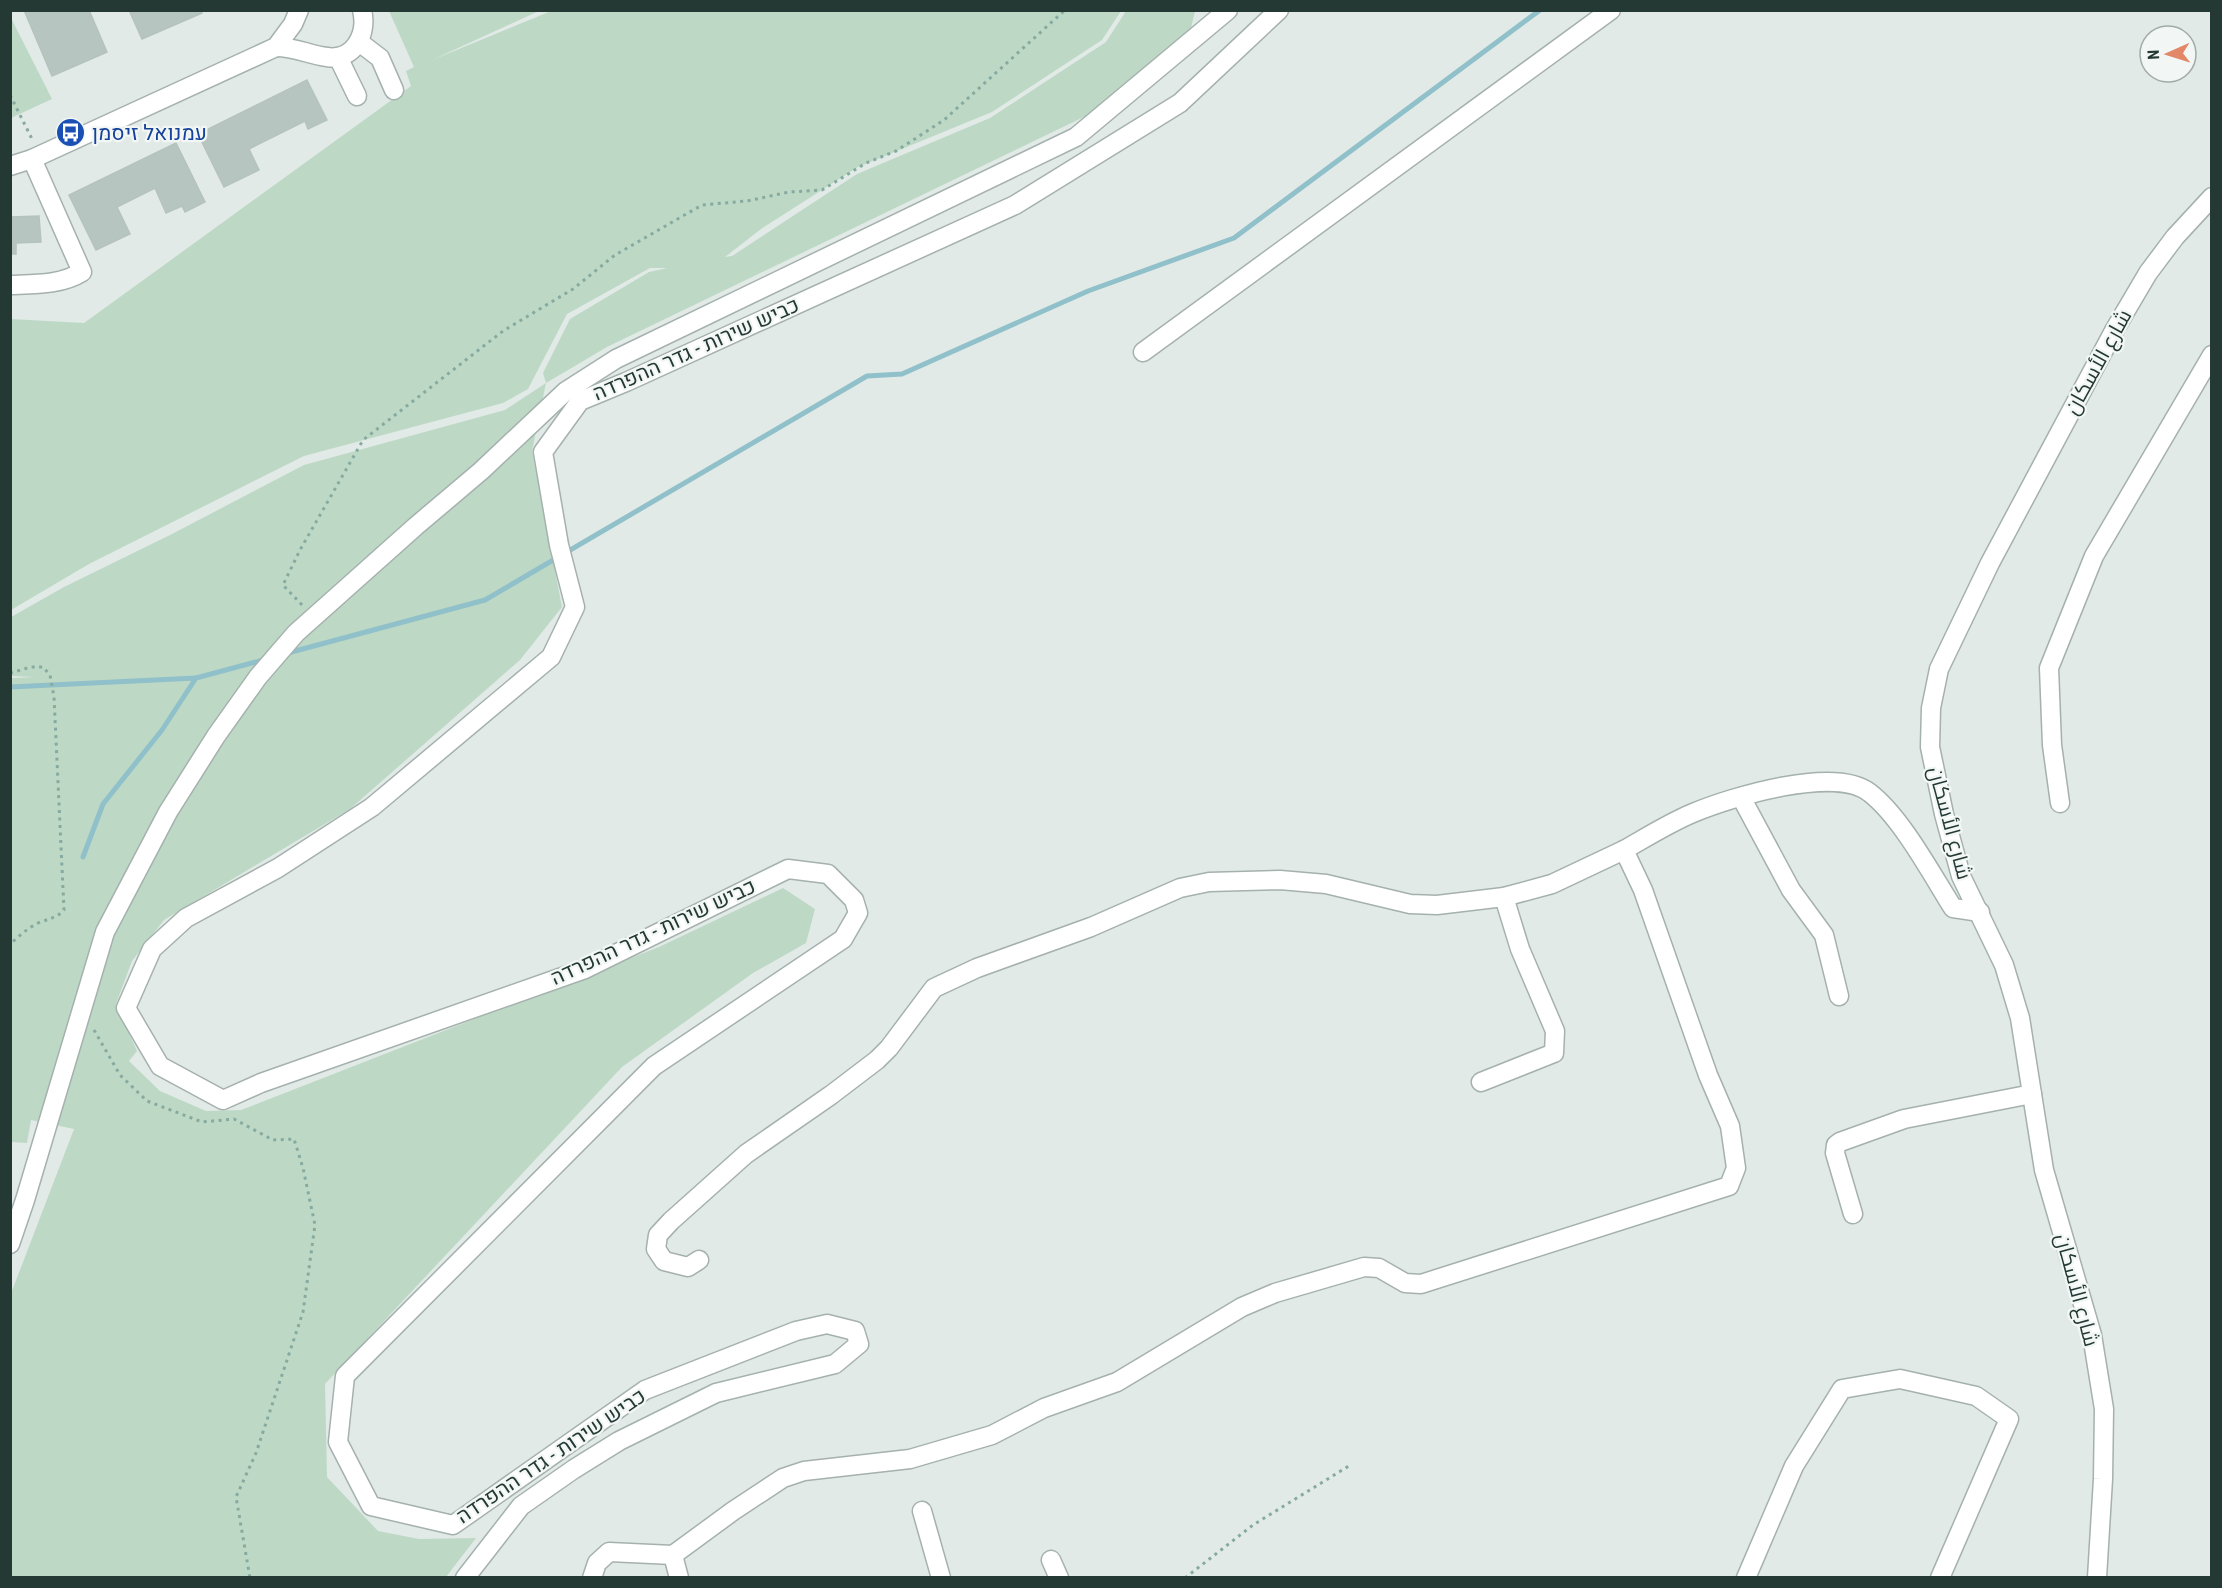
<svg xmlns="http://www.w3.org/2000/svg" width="2222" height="1588" font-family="'Roboto Condensed',Cairo,Heebo,sans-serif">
<rect width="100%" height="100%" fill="#e2eae7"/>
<g fill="#bdd9c5">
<polygon points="389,11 539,11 432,60 551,11 1121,11 1102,40 992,112 858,167 761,229 725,257 732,256 857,174 990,118 1106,42 1126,11 1195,11 1191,28 1090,114 607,347 546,383 532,451 562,607 520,660 350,809 164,920 132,961 116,1004 137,1051 129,1061 160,1091 206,1111 241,1110 659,947 783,888 815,909 806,943 753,973 622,1067 325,1384 327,1477 378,1531 419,1539 476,1538 446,1577 11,1577 10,1296 74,1129 31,1120 27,1143 11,1142 11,678 34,677 11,676 11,617 64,587 170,535 304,465 505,410 546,383 543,373 570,319 649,272 667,268 650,268 567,314 528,389 503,403 304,456 89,564 11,610 11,319 84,323 411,86 406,71 414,67"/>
<polygon points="10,16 52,99 11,118 10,118"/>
</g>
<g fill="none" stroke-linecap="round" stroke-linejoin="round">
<g stroke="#90c0c9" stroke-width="5">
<polyline points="284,654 485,600 867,376 902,374 1088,291 1234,238 1540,10"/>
<polyline points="10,687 196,678"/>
<polyline points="83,857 103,804 162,730 196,678 267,659"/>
</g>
</g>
<g fill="#b7c5c0" stroke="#b5c3bd" stroke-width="1.5">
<polygon points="24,10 89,10 107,52 52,76"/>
<polygon points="129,10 201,10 202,13 142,39"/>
<polygon points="307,80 327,120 308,129 305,121 249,149 259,170 224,187 198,134"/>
<polygon points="176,143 205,202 185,212 182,206 166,213 155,188 117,207 130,234 96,250 69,195"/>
<polygon points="39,216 41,242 16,243 16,254 10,254 10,217"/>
</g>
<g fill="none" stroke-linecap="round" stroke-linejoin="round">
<defs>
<g id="minor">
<polyline points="359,42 380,58 394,90"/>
<path d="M276 47C296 47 309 55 327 57 354 61 368 34 362 10"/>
<polyline points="338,57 357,96"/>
<polyline points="10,166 32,159 276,47 293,24 299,10"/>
<path d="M10 285C35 284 61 285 82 272L32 159"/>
<polyline points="1143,352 1611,10"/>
<polyline points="1741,797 1791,890 1824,935 1839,996"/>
<polyline points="2060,803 2052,745 2049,668 2094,556 2212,355"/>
<polyline points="1481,1082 1554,1053 1555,1031 1520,949 1504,897"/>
<polyline points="1853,1214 1835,1153 1836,1145 1840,1142 1904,1119 2032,1094"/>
<polyline points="10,1244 25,1200 105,932 168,812 216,736 258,677 296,633 416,526 481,471 566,391 616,359 1076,137 1228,10"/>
<polyline points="699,1260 688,1267 664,1261 656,1249 658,1235 671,1221 746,1154 831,1095 877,1060 889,1048 934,988 977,968 1091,927 1180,888 1209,882 1280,880 1326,884 1410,904 1437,905 1504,897 1552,884 1624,850"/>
<polyline points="922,1511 941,1578"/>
<polyline points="673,1555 679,1578"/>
<polyline points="1051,1560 1059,1578"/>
<polyline points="465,1578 521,1506 574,1469 619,1441 716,1393 835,1364 859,1344 855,1331 827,1324 796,1331 645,1390 453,1525 371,1506 338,1442 345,1376 654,1066 843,939 858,913 854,900 828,874 788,869 585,969 261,1083 223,1100 160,1066 126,1008 152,949 186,918 278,868 372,807 551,657 575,607 559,545 543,452 580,401 626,382 1015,205 1180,103 1279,10"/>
<path d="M592 1578 597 1563 609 1552 673 1555 733 1511 783 1478 804 1471 910 1459 992 1435 1044 1408 1117 1382 1242 1307 1275 1293 1364 1267 1379 1268 1405 1283 1421 1284 1729 1186 1736 1168 1730 1126 1708 1075 1643 890 1624 850C1647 837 1669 823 1693 813 1731 797 1836 765 1870 793 1901 817 1931 873 1953 908L1980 912"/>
<polyline points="1746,1578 1794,1466 1842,1389 1900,1379 1976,1396 2009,1419 1940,1578"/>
<polyline points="2097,1578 2103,1479 2104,1409 2092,1335 2044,1170 2020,1018 2004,965 1961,876 1944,814 1930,747 1931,708 1939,669 1990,563 2115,329 2148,273 2175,237 2212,197"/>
</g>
</defs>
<use href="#minor" stroke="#a5b1ae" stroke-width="21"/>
<g stroke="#86aa9f" stroke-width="3" stroke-dasharray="3 4.5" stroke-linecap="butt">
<polyline points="10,95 32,139"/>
<polyline points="302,605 283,585 300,550 363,440 503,331 573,289 615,255 702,205 747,201 789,192 822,190 866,163 896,151 944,120 1065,10"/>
<path d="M10 673 31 667H43L50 675 54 697 64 910C57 918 48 919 38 923 28 928 19 936 10 944"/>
<polyline points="94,1030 120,1075 147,1101 202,1122 234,1119 273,1140 294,1139 303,1168 315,1225 303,1312 256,1453 236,1497 250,1578"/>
<polyline points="1185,1578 1253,1525 1352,1464"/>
</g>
<use href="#minor" stroke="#fff" stroke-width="18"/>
</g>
<defs>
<symbol id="bus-disc" viewBox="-11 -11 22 22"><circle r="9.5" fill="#1a4fb4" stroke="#f2f7f5"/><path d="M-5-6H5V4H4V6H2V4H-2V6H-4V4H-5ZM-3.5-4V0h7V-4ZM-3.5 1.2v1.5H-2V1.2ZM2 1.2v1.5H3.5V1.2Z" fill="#fff"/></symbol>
</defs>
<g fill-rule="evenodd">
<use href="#bus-disc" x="54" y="116" width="33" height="33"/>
</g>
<g text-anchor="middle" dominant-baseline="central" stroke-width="4.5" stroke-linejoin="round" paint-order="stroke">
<g font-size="21" fill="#164399" stroke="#f2f7f5" text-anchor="start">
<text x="92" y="133">עמנואל זיסמן</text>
</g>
<g font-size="21" fill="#243934" stroke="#f2f7f5">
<text transform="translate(696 349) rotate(-24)">כביש שירות - גדר ההפרדה</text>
<text transform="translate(2098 362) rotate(-61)">شارع الأسكان</text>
<text transform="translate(1950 823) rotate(75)">شارع الأسكان</text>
<text transform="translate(653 932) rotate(-25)">כביש שירות - גדר ההפרדה</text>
<text transform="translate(2077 1290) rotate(75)">شارع الأسكان</text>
<text transform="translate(551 1456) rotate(-34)">כביש שירות - גדר ההפרדה</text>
</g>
</g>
<rect width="2222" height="1588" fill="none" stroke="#243934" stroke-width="24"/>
<g transform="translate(2168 54) rotate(267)"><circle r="28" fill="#f2f7f5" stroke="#a0aba8" stroke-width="1.5"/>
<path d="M0-4.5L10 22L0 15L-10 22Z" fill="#e28768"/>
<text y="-9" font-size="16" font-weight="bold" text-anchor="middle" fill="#243934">N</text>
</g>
</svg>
